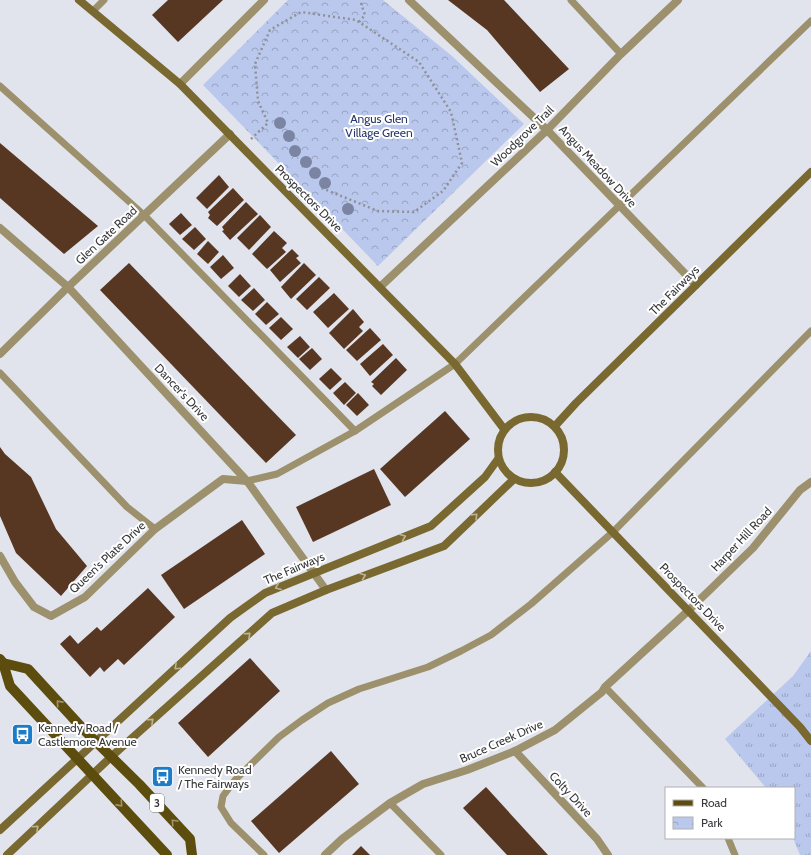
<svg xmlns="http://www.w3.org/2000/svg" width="811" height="855" font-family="Cabin,sans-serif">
<defs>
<pattern id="grass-tufts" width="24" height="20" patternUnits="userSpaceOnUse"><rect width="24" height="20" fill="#bac8ed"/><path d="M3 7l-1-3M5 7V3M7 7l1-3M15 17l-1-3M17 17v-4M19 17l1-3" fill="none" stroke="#98a3c1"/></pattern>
<pattern id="park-crowns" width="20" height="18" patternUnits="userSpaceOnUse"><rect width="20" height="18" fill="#bac8ed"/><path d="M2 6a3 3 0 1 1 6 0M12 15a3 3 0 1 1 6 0" fill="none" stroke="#98a3c1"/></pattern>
</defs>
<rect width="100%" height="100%" fill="#e1e4ed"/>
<polygon fill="url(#grass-tufts)" points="811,651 811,855 800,855 793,838 794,788 766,788 725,739 793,676"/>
<polygon fill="url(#park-crowns)" points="288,0 383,0 452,56 524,124 378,266 203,85"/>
<g fill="#573722">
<polygon points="168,0 223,0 178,42 152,15"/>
<polygon points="448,0 504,0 569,69 540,92 487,30"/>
<polygon points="0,143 98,226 64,254 0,198"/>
<polygon points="219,175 229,187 207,209 196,198"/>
<polygon points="233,188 244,200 217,226 208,218 210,215 208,212"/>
<polygon points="246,202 258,214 230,240 222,231 224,230 222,227"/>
<polygon points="181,213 192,225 180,235 169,224"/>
<polygon points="260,215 271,227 249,250 237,238"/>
<polygon points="195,227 206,239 194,250 182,239"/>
<polygon points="274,231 287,243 282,248 286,252 267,269 252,254"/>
<polygon points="208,241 219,252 208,264 197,254"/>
<polygon points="292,249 299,256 296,258 301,263 280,282 270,270"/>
<polygon points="223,255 234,268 221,279 210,267"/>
<polygon points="129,263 296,435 266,463 100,290"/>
<polygon points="304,263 316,275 291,299 281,287"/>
<polygon points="240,274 251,286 239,297 228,286"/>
<polygon points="319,277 330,288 307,310 296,299"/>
<polygon points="254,288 265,300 253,311 241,300"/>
<polygon points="334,293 349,309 328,328 313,312"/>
<polygon points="267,302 279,314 266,325 255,314"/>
<polygon points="353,309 364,322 359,327 363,331 344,349 329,333"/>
<polygon points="281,317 293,329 281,340 269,328"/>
<polygon points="370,328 381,340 357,361 346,350"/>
<polygon points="300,336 310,347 298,358 287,347"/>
<polygon points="383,344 393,355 370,376 360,364"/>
<polygon points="312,348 322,359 310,370 299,359"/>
<polygon points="396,358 407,370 381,395 372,386 374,384 371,382"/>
<polygon points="331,368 342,379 330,390 319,379"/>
<polygon points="345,382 356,393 344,405 333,393"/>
<polygon points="358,393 369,405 357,416 346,405"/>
<polygon points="445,411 470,439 405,497 380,469"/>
<polygon points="0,447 5,454 31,477 56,529 87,566 61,596 16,553 0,516"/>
<polygon points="374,469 391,505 313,542 296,507"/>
<polygon points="242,520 265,554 184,609 161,575"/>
<polygon points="148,588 175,617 124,665 118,659 104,672 100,667 90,677 60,644 70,635 78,644 97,627 101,631"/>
<polygon points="250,658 280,691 208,757 178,723"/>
<polygon points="331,751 359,784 279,853 251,821"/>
<polygon points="486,787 548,855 507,855 463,808"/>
<polygon points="361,846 370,855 352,855"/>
</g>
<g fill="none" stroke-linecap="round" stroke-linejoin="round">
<g stroke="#8f9197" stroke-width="2.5" stroke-dasharray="2 3" stroke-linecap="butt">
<polyline points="359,22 365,15 360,0"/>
<polyline points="251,139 268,123 258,101 255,64 270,30 301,12 356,20 419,62 451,112 462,163 443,191 414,212 378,211 319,187"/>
</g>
<g stroke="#9c916c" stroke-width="7">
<polyline points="571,0 621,54"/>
<polyline points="93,11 104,0"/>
<polyline points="0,86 144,215 355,431"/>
<polyline points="0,373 127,507 155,529"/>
<polyline points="247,481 277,474 355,431 455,364 811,21"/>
<polyline points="605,687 703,788"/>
<polyline points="390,803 441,855"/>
<polyline points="728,838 735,855"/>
<polyline points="264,855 231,823 221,807 223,796 235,780 279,737 302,720 328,703 359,689 428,667 461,651 491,635 531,604 613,532 811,331"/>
</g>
<g stroke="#9c916c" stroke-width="8">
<polyline points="409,0 547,130 696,285"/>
<polyline points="180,84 264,0"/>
<polyline points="0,228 68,287 247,481 326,590"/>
<polyline points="380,287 547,130 621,54 678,0"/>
<polyline points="0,354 68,287 230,134"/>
<polyline points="0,556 15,582 34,607 51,616 85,597 155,529 223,479 247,481"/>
<polyline points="515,751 597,839 608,855"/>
<polyline points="325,855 342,839 390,803 423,784 467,770 515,751 555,730 602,692 605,687 688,611 753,548 800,490 811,482"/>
</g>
<g stroke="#79682f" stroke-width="8">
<polyline points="79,0 180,84 455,364 504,429"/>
<circle cx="531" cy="450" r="33"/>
<polyline points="555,426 576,403 811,172"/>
<polyline points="555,472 800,727 811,741"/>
<polyline points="0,830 230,618 265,593 431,526 485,477 498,459"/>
<polyline points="7,855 112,756 272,613 326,590 444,546 514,479"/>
</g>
<g stroke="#5c4c0e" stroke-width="10">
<polyline points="0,659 3,663 10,686 167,855"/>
<polyline points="3,663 28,669 84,730 139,784 190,839 192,855"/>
</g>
</g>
<g fill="#7b85a3">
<circle cx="280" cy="123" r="6"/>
<circle cx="289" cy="136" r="6"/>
<circle cx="295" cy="151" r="6"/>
<circle cx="306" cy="162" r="6"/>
<circle cx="315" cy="173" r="6"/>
<circle cx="325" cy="183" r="6"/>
<circle cx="348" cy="209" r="6"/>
</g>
<defs><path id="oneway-chevron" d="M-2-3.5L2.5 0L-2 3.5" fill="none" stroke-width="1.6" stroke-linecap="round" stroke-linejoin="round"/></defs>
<g stroke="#bcb497">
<use href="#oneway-chevron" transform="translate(475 516) rotate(-44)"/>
<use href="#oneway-chevron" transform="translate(403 537) rotate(-22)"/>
<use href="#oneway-chevron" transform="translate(363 576) rotate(-21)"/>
<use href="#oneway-chevron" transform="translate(278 587) rotate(157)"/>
<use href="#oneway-chevron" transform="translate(248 635) rotate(-42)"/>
<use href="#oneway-chevron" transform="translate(177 667) rotate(137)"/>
<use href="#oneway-chevron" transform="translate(151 721) rotate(-42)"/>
<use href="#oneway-chevron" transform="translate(36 828) rotate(-43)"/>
</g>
<g stroke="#9d946e">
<use href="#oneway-chevron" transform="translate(59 703) rotate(-132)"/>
<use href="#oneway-chevron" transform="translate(120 804) rotate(48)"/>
<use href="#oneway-chevron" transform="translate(174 822) rotate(-133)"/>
</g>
<defs>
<symbol id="bus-square" viewBox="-11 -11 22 22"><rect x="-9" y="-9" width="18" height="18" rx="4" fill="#1d7cc8" stroke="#fff"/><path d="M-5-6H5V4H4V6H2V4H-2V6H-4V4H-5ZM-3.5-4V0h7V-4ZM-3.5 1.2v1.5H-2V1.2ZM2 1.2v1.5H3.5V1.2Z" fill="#fff"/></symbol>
</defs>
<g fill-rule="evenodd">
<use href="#bus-square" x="10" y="722" width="25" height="25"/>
<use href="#bus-square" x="150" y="764" width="25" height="25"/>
</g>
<g text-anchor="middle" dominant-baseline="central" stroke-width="4" stroke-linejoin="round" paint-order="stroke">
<rect fill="#fff" stroke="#747476" stroke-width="1" x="150" y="794" width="14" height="18" rx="3"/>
<g font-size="11" font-weight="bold" fill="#38393c">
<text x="157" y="803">3</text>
</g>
<g font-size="12" fill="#283767" stroke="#fff">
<text x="379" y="118">Angus Glen<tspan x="379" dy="14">Village Green</tspan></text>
</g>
<g font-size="12" fill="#38393c" stroke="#fff">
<text transform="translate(522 136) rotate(-44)">Woodgrove Trail</text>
<text transform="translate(598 166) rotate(47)">Angus Meadow Drive</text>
<text transform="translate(309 198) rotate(45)">Prospectors Drive</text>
<text transform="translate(106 235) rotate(-43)">Glen Gate Road</text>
<text transform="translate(674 290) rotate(-45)">The Fairways</text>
<text transform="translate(182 392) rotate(47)">Dancer's Drive</text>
<text transform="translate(741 539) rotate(-47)">Harper Hill Road</text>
<text transform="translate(107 557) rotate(-43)">Queen's Plate Drive</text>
<text transform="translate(294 568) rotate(-23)">The Fairways</text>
<text transform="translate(693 597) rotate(46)">Prospectors Drive</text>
<text transform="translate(501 741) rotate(-24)">Bruce Creek Drive</text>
<text transform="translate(571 794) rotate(47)">Colty Drive</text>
</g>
<g font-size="12" fill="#38393c" stroke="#fff" text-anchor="start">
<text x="38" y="727">Kennedy Road /<tspan x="38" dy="14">Castlemore Avenue</tspan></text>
<text x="178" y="769">Kennedy Road<tspan x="178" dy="14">/ The Fairways</tspan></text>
</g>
</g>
<rect x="665" y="787" width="130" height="52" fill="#ffffff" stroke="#afb0b1"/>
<rect x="673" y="800" width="20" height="6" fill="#5c4c0e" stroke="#afb0b1"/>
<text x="701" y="807" font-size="12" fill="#38393c">Road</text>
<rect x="673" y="817" width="20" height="12" fill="url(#park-crowns)" stroke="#afb0b1"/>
<text x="701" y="827" font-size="12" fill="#38393c">Park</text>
</svg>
